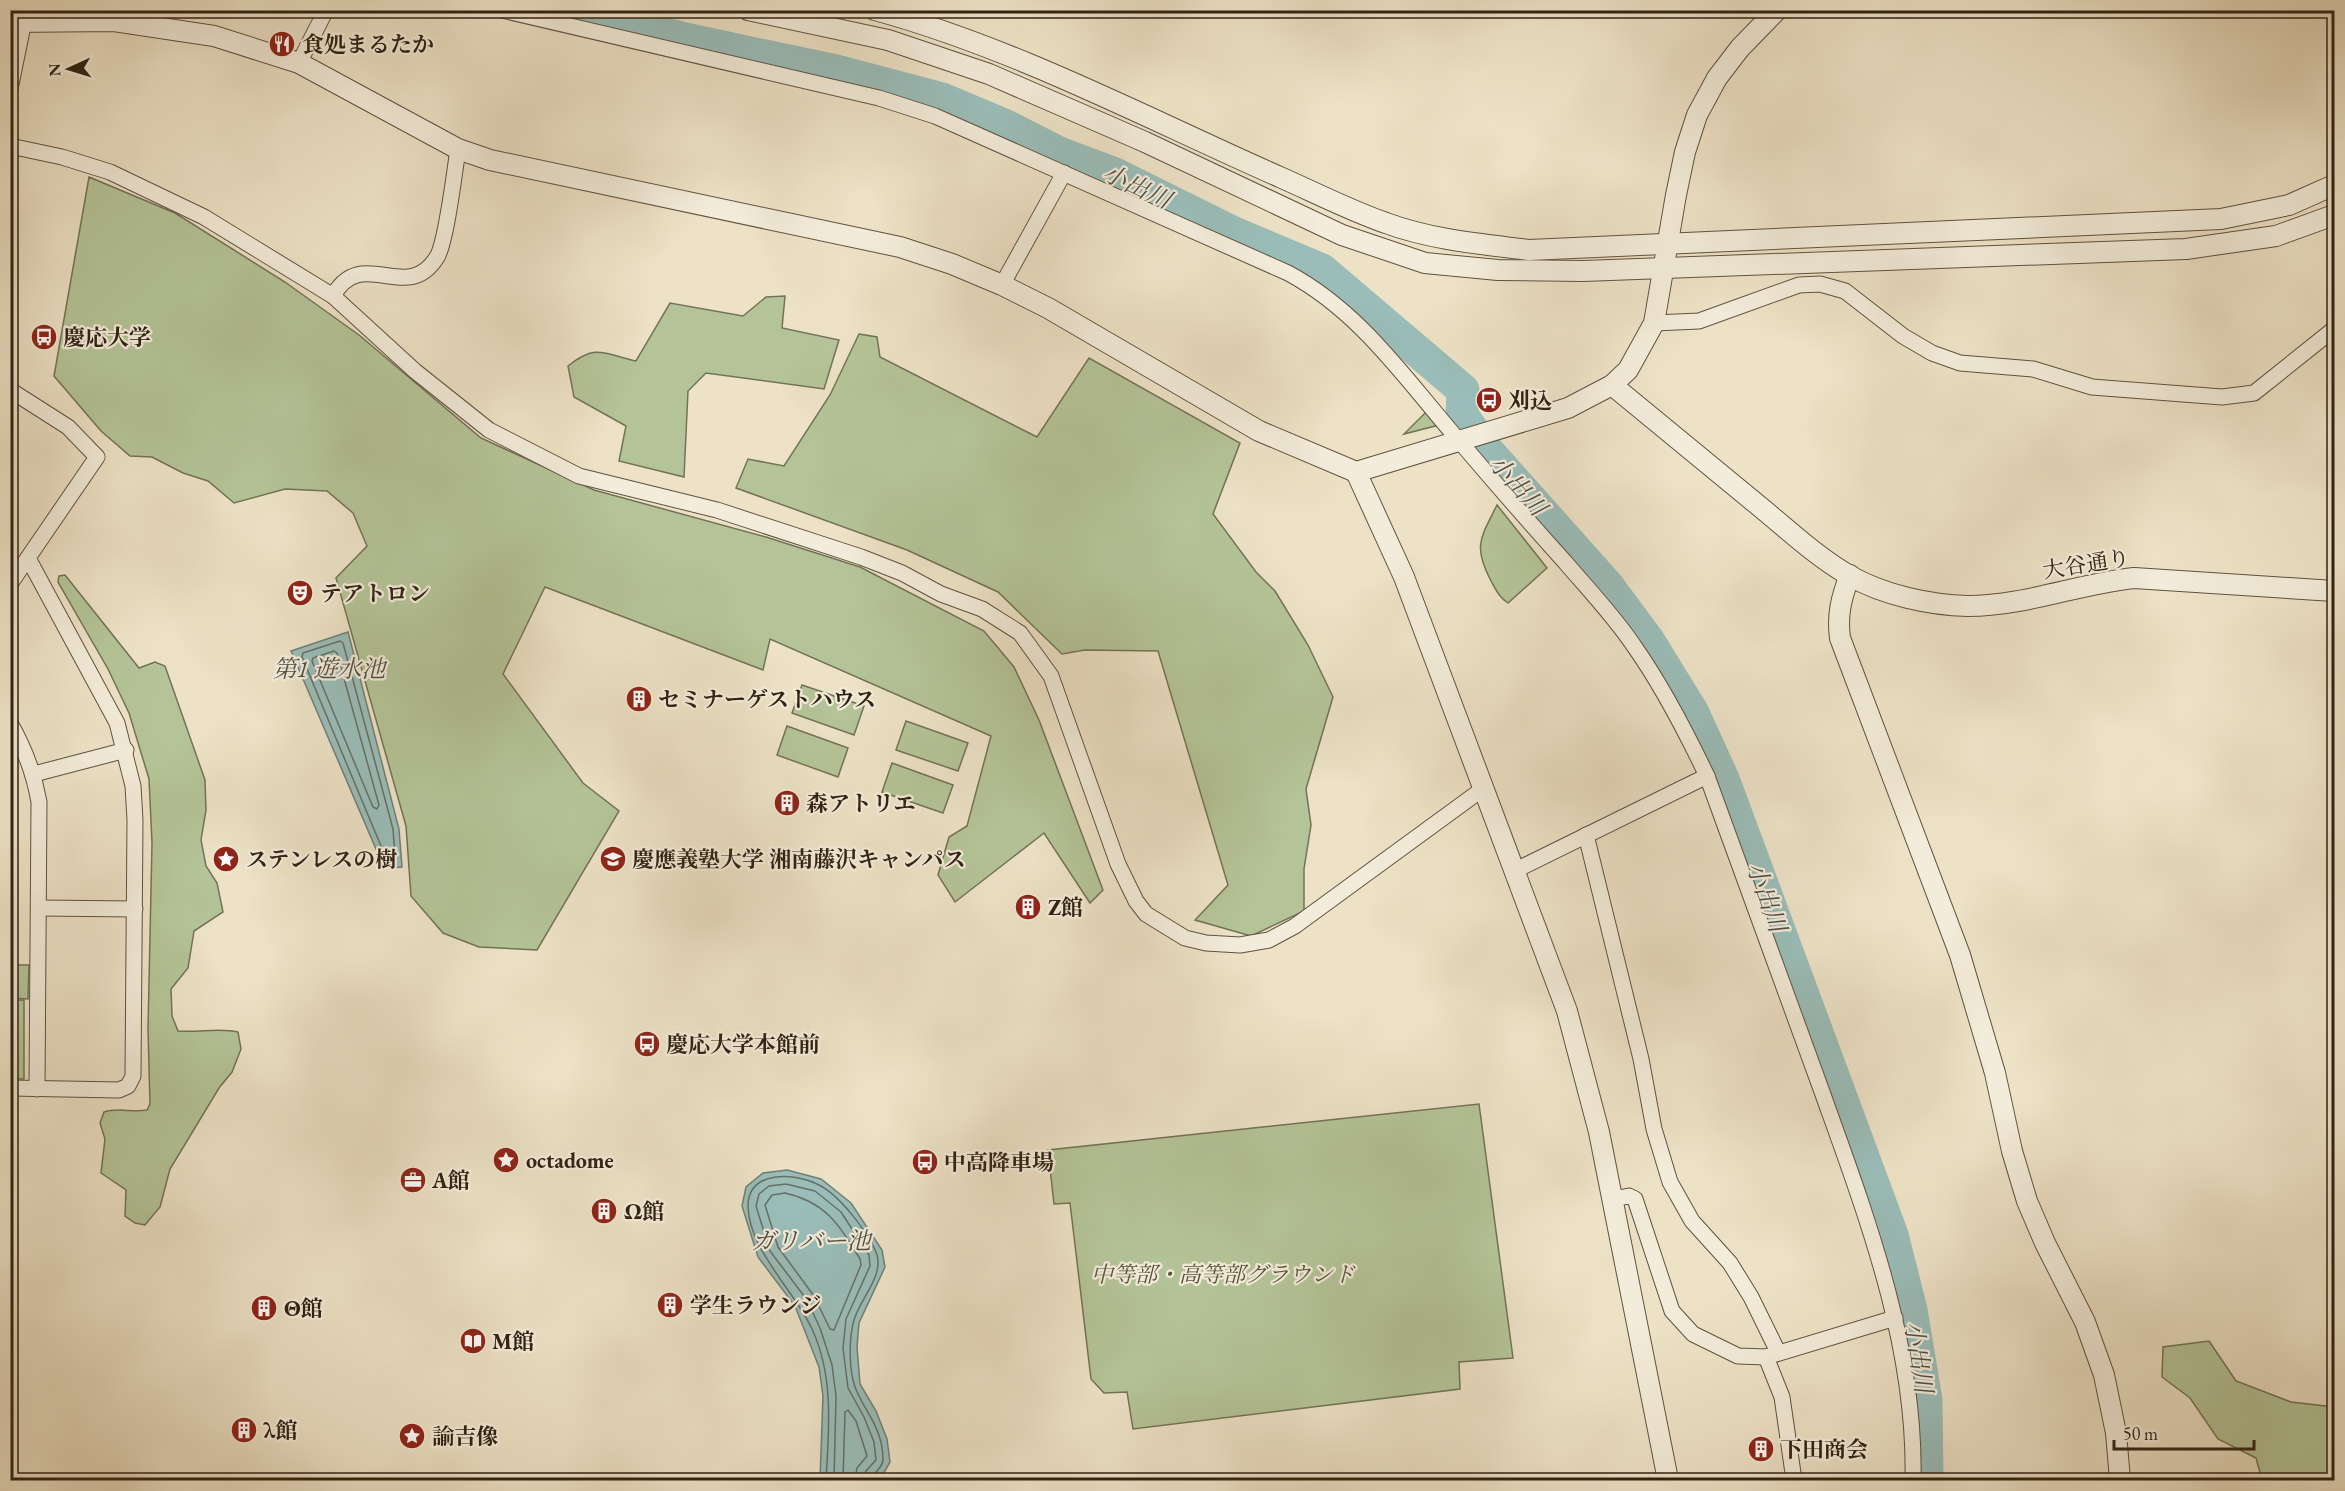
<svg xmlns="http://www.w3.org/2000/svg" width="2345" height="1491" font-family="'EB Garamond','Noto Serif JP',serif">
<rect width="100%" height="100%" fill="#ede2c6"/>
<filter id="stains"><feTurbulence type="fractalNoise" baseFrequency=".00333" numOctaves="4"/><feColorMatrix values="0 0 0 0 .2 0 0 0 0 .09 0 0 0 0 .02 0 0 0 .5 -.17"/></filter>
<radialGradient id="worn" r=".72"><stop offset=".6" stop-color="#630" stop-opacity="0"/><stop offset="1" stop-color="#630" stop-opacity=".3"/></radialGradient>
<g fill="#b4c498" stroke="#727356" stroke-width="1.5">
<polygon points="89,177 175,213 285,282 359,335 481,438 594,490 766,537 860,567 984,631 1014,667 1039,720 1103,890 1090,903 1044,833 955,902 938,875 949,837 967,826 991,736 770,639 763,670 545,587 503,674 583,783 619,811 537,950 479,947 443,933 411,896 406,826 336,578 367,546 353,513 327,491 285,489 234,503 208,481 183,473 152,457 130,456 101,431 54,376"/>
<path d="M785 296 782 328 839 340 824 389 706 373 688 391 684 477 619 461 626 426 574 397 568 366C597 343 604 354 636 361L670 303 743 316 766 297Z"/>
<polygon points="859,334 877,337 880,357 1037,437 1089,358 1240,443 1213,514 1256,572 1275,591 1308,645 1333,697 1306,789 1311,825 1304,869 1304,911 1251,936 1195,920 1228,885 1158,651 1085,650 1062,654 998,592 907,550 736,488 748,459 784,466 830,395"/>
<polygon points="1427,411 1439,425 1404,434"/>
<path d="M1497 505 1547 568 1508 603C1499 597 1496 590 1491 581 1473 546 1480 539 1497 505Z"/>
<path d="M65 575 139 668 155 662 165 666 205 780 206 810 201 840 206 866 217 883 223 912 194 931 188 968 171 989 172 1016 178 1031C200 1033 218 1027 238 1032L241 1049 232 1072 219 1088 170 1169 160 1207 145 1225 135 1223 125 1216 126 1190 101 1173 105 1139 100 1123 104 1112C119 1107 132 1113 147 1110L150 1104 148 1029 152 843 149 779 129 713 108 669 58 582 59 576Z"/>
<polygon points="802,685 864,706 854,735 792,713"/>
<polygon points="906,721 968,743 958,771 896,750"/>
<polygon points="787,726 848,748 838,777 777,755"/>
<polygon points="892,763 953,785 943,813 882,792"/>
<polygon points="11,965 29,965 28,999 11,998"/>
<rect x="11" y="1000" width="13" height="79"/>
<polygon points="1479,1104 1513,1358 1459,1362 1460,1389 1133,1429 1127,1392 1104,1393 1091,1379 1070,1203 1054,1204 1048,1150"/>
<polygon points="2209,1341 2236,1381 2291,1402 2334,1407 2334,1480 2262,1480 2256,1458 2218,1439 2190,1398 2162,1377 2163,1347"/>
</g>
<g fill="#9abdb9" stroke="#707f77" stroke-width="1.5">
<polygon points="348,632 399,829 402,867 390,868 376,849 291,651"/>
<polygon points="787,1170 821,1179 851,1203 882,1250 885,1267 859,1323 857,1347 860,1384 876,1411 887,1439 890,1462 882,1476 873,1480 820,1480 823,1396 819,1367 795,1306 758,1257 742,1206 746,1187 763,1173"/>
</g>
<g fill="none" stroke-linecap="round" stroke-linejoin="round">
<g stroke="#657066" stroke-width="1.5">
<polygon points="340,641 343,643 393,829 395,856 393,859 381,846 302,657 303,653"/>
<polygon points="334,651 337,653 379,805 377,809 373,807 312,661 313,658"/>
<path d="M785 1193C826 1202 839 1225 860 1259L861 1265 834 1330 830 1329 814 1296 778 1247 765 1205 772 1195Z"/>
<path d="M826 1480C829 1429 834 1376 812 1329 794 1290 748 1249 748 1205 749 1170 795 1173 817 1184 839 1194 867 1231 876 1252 886 1276 857 1301 853 1324 849 1341 849 1370 855 1387 865 1413 882 1426 883 1458 884 1468 873 1471 872 1480"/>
<polyline points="834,1480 836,1396 832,1365 820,1328 807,1300 770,1251 756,1206 759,1194 769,1186 786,1184 815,1191 841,1212 869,1255 870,1266 846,1319 843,1348 848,1388 864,1417 874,1442 876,1460 866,1471 864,1480"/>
<polyline points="843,1480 845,1412 848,1410 856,1421 867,1456 857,1468 855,1480"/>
</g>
<polyline stroke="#9abdb9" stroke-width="33" points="574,10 685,39 836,71 942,99 1004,125 1059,153 1115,174 1234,233 1322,270 1463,390 1462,415 1485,448 1608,586 1648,640 1693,713 1723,779 1892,1235 1911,1310 1926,1400 1927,1480"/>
<defs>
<g id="minor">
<path d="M502 10 879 98 935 116 1288 273C1361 312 1407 381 1461 443 1495 483 1530 523 1565 562 1589 590 1614 616 1634 646 1663 687 1686 732 1707 776 1745 880 1783 985 1821 1089 1866 1215 1916 1344 1913 1480"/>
<polyline points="299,63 326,10"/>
<polyline points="10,89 24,21"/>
<polyline points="10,146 62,157 110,172 204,217 333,296 415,371 489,430 579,476 717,510 861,557 902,573 941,594 982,609 1020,633 1051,676 1118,864 1136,901 1146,914 1185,938 1206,943 1240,945 1269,940 1295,926 1484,788"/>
<polyline points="1002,285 1064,173"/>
<path d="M333 296C362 244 407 306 437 257 446 243 455 169 458 149"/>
<polyline points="1654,323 1699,321 1799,285 1820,284 1845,291 1903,336 1932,353 1960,363 2033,369 2092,387 2222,397 2254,393 2334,329"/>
<polyline points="10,390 68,427 97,457 10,584"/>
<path d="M10 723C25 749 34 773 39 802L37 1089"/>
<polyline points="34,774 126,750"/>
<polyline points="1586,835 1641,1059 1654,1129 1670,1182 1692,1221 1730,1263 1751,1297 1778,1352"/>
<polyline points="1516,870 1707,776"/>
<polyline points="39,908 135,909"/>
<polyline points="10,1088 119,1090 128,1086 133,1076 135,820 133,786 117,723 28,558"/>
<polyline points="1613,1199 1629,1196 1635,1199 1672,1311 1693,1334 1738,1356 1766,1357"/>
<polyline points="1794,1480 1782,1397 1766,1357 1895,1318"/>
</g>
<g id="tertiary">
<polyline points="748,10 888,40 989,74 1145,142 1342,235 1425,263 1498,270 1583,271 2186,249 2276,236 2334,215"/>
<path d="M875 10C1017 49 1148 119 1282 178 1316 193 1351 211 1386 223 1432 240 1481 244 1529 250L2221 219 2289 205 2334 185"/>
<polyline points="10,22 114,21 214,36 299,63 458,149 490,160 900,247 952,264 1002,285 1048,308 1259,431 1356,472 1568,408 1612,385 1628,370 1654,323 1676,195 1685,152 1697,115 1717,78 1740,48 1777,10"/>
<path d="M1612 385C1659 424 1706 462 1753 501 1784 526 1815 556 1850 576 1884 595 1929 605 1968 606 2024 606 2078 584 2134 578L2334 591"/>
<polyline points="1356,472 1404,577 1567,1011 1599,1132 1668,1480"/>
<path d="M1850 575C1841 598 1837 615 1840 638L1960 955 1995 1073 2012 1151 2027 1201 2045 1243 2085 1322 2104 1375 2116 1433 2120 1480"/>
</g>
</defs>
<use href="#minor" stroke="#5f5240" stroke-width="17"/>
<use href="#tertiary" stroke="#5f5240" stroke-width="22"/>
<use href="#minor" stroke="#f3ecda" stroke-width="15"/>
<use href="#tertiary" stroke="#f3ecda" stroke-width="20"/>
</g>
<defs>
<symbol id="restaurant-disc" viewBox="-11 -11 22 22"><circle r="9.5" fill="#8f2418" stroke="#f3ecda"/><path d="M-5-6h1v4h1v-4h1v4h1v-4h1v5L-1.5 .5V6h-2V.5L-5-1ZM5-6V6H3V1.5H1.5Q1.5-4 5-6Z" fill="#fff"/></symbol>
<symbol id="bus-disc" viewBox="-11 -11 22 22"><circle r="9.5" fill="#8f2418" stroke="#f3ecda"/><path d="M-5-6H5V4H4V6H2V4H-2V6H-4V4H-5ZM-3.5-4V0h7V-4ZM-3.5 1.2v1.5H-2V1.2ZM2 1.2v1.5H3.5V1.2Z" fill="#fff"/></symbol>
<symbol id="theatre-disc" viewBox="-11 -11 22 22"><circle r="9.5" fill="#8f2418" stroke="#f3ecda"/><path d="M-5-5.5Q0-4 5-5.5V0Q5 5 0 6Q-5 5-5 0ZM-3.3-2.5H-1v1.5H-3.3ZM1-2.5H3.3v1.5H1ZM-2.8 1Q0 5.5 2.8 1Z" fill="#fff"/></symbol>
<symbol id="building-disc" viewBox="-11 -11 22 22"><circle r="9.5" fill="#8f2418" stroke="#f3ecda"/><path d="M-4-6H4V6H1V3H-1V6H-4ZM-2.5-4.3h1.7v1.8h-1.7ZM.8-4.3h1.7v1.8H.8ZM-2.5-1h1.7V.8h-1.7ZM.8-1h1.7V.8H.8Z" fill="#fff"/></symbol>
<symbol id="sight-disc" viewBox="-11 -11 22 22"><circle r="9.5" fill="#8f2418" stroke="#f3ecda"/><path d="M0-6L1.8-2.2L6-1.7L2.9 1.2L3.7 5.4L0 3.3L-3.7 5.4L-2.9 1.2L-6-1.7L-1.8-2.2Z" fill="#fff"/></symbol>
<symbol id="university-disc" viewBox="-11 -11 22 22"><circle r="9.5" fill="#8f2418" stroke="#f3ecda"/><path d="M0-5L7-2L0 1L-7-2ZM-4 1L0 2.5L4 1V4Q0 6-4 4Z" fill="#fff"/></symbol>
<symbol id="office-disc" viewBox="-11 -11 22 22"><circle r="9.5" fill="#8f2418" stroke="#f3ecda"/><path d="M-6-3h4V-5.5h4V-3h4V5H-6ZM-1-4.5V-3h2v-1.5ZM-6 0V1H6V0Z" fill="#fff"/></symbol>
<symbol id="library-disc" viewBox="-11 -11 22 22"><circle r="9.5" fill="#8f2418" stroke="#f3ecda"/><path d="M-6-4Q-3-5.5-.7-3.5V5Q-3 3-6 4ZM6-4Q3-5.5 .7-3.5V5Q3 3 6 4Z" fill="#fff"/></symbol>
</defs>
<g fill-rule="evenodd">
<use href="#restaurant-disc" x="267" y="29" width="30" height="30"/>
<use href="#bus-disc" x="29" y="322" width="30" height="30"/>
<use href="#bus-disc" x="1474" y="385" width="30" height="30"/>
<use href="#theatre-disc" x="285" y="578" width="30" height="30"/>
<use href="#building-disc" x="624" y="684" width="30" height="30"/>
<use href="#building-disc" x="772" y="788" width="30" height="30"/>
<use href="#sight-disc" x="211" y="844" width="30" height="30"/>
<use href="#university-disc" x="598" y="844" width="30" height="30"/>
<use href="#building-disc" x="1013" y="892" width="30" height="30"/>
<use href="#bus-disc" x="632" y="1029" width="30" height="30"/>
<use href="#sight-disc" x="491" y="1145" width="30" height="30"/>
<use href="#bus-disc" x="910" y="1147" width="30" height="30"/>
<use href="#office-disc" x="398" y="1165" width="30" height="30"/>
<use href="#building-disc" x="589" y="1196" width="30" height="30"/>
<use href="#building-disc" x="655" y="1290" width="30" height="30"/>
<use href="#building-disc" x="249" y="1293" width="30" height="30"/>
<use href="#library-disc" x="458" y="1326" width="30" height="30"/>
<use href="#building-disc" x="229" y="1415" width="30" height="30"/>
<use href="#sight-disc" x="397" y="1421" width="30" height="30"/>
<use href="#building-disc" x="1746" y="1434" width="30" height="30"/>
</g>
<g text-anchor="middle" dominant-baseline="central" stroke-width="4.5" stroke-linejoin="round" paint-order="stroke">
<g font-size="22" font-weight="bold" fill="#302214" stroke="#f3ecda" text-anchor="start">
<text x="302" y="44">食処まるたか</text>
<text x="63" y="337">慶応大学</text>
<text x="1508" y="400">刈込</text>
<text x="320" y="593">テアトロン</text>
<text x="658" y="699">セミナーゲストハウス</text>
<text x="806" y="803">森アトリエ</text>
<text x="246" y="859">ステンレスの樹</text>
<text x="632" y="859">慶應義塾大学 湘南藤沢キャンパス</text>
<text x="1048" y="907">Ζ館</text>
<text x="666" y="1044">慶応大学本館前</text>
<text x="526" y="1160">octadome</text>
<text x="944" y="1162">中高降車場</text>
<text x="432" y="1180">A館</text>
<text x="624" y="1211">Ω館</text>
<text x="690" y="1305">学生ラウンジ</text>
<text x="284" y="1308">Θ館</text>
<text x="492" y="1341">Μ館</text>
<text x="264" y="1430">λ館</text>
<text x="432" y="1436">諭吉像</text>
<text x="1780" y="1449">下田商会</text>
</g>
<g font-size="22" fill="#302214" stroke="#f3ecda">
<text transform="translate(2086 564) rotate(-9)">大谷通り</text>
</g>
<g font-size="22" font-style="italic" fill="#58533c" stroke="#f3ecda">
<text x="1223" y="1274">中等部・高等部グラウンド</text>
</g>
<g font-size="24" font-style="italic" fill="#505046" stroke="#f3ecda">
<text transform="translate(1137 186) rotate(25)">小出川</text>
<text transform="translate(1518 485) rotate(48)">小出川</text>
<text x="329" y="668">第1 遊水池</text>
<text transform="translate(1767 897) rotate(70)">小出川</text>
<text x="811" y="1240">ガリバー池</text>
<text transform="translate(1919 1357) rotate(81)">小出川</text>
</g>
</g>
<rect width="2345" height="1491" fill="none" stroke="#ede2c6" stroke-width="36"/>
<rect x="12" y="12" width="2321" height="1467" fill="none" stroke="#302214" stroke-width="3"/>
<rect x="18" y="18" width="2309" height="1455" fill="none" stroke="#302214" stroke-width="1.5"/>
<g transform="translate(69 69) rotate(266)" stroke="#f3ecda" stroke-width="4.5" paint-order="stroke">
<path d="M0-4.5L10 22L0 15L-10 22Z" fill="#302214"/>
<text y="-9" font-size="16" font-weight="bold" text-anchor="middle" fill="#302214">N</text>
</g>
<path d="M2114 1440v9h140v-9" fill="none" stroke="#302214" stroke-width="3"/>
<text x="2123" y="1440" font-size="18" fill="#302214" stroke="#f3ecda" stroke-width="4.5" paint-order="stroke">50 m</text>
<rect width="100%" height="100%" filter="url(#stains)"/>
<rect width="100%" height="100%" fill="url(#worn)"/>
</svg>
